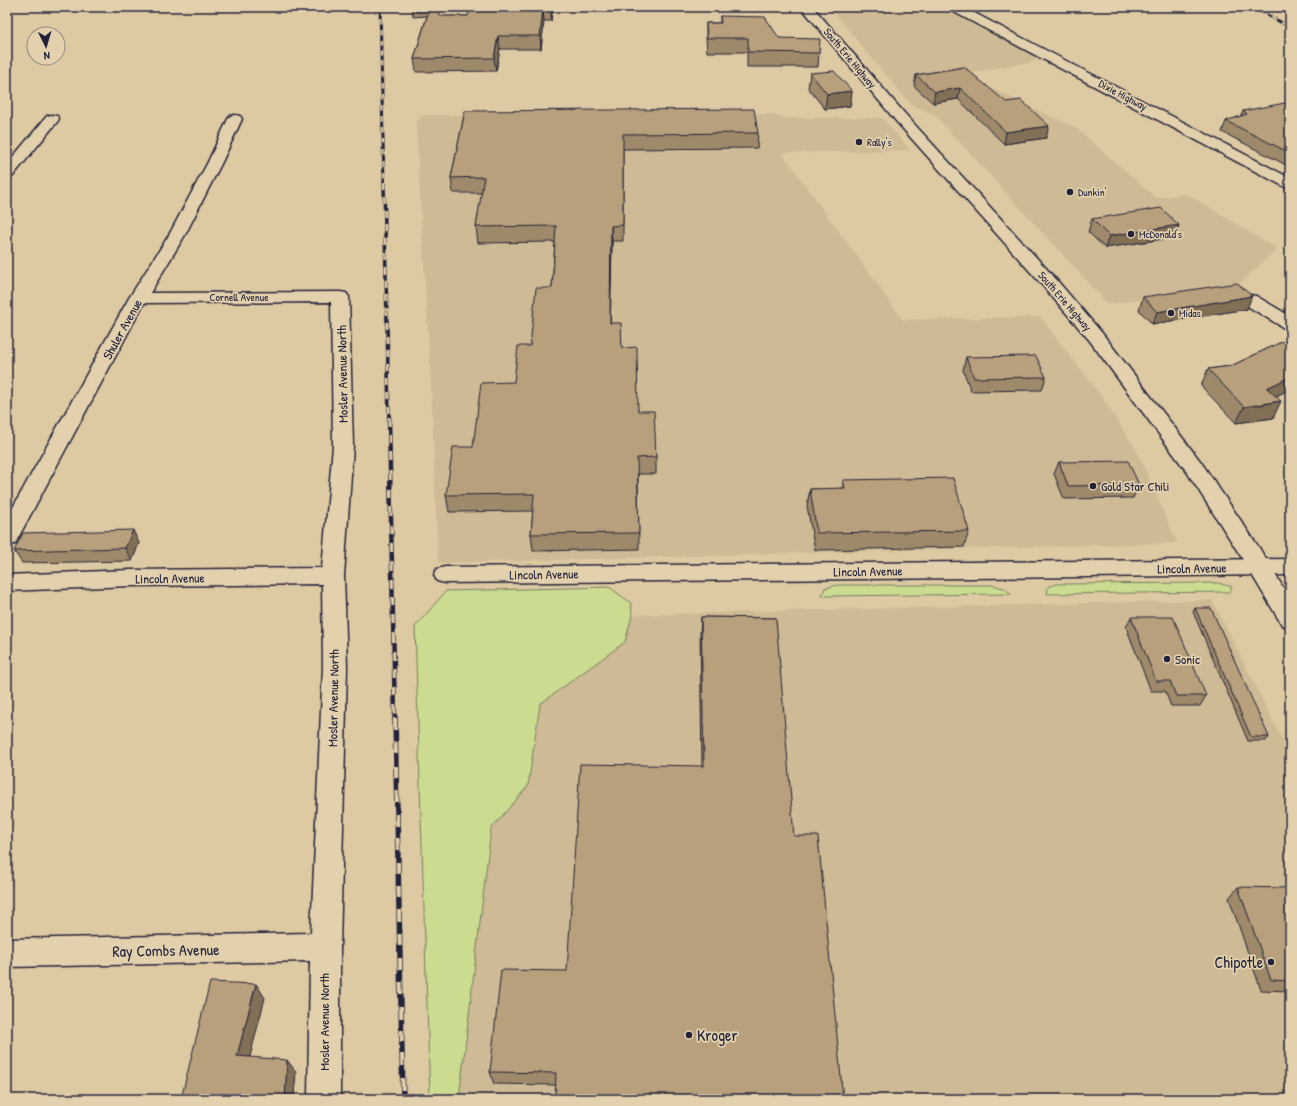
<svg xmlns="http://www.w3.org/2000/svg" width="1297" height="1106" font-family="'Patrick Hand',sans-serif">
<rect width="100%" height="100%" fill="#ddc9a2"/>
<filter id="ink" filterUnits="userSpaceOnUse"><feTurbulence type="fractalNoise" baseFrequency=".025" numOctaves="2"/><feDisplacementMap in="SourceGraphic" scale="8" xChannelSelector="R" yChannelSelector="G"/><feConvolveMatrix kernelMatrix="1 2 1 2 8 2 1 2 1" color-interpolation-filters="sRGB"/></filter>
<g filter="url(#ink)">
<g fill="#ceba94">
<polygon points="830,7 942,7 1042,60 973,72 986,86 1076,128 1156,198 1187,194 1277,249 1238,285 1108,304 934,114 912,105 867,53"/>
<polygon points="769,114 787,118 882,118 910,150 782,153 903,320 1040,317 1099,393 1137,451 1177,543 438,563 432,403 416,121 424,115"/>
<polygon points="1212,600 1290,755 1290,1099 457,1099 492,828 528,786 540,704 625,642 632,615"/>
</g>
<g fill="#cbdb8f" stroke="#767e65">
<polygon points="1218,583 1232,587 1229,592 1047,594 1048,587 1056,584"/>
<polygon points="838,585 991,585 1004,588 1011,594 822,596 825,588"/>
<polygon points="609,587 631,603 632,615 625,642 540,704 528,786 491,829 459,1099 430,1099 415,627 446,591"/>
</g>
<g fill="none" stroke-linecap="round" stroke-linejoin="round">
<defs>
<g id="minor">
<polygon points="52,115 57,116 59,119 57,122 12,177 7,179 7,164 47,116"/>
<polygon points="235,115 240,116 242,119 222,162 185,235 150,293 340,292 346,293 349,297 353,446 344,576 347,667 340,947 340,1099 308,1099 310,961 7,967 7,939 311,933 323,667 322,584 130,586 7,591 7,575 130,570 322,568 333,446 331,302 144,303 18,538 15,544 7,546 7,518 129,298 169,235 208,162 228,119 230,116"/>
<polygon points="1250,295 1256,296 1290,316 1290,329 1284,328 1244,304 1241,300 1244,296"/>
<polygon points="1290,559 1290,575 445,583 437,581 434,575 437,569 445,567"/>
</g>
<polygon id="tertiary" points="948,7 963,7 1290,178 1290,189 1285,187 950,10"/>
<polygon id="primary" points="801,7 813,7 905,114 1055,278 1102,333 1201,462 1258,546 1290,599 1290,628 1282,625 1242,558 1187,472 1090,341 1043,286 895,120"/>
</defs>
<use href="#minor" stroke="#22223b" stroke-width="3"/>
<use href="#tertiary" stroke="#22223b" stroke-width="3"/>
<use href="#primary" stroke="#22223b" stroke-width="3"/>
<use href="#minor" fill="#e3d1ae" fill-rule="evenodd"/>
<use href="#tertiary" fill="#e3d1ae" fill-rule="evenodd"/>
<use href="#primary" fill="#e3d1ae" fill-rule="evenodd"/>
<defs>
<g id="rail-far3">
<polyline points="380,7 384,183"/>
<polyline points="1252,7 1290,27"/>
</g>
<polyline id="rail-far2" points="384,182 389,418"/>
<polyline id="rail-far1" points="389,417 395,719"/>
<polyline id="rail" points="395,718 403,1099"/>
</defs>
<use href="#rail-far3" stroke="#22223b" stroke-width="3"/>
<use href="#rail-far2" stroke="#22223b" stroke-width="3.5"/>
<use href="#rail-far1" stroke="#22223b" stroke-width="4.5"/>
<use href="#rail" stroke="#22223b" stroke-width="5.5"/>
<use href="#rail-far3" stroke="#e3d1ae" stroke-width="2" stroke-dasharray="5.5" stroke-linecap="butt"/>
<use href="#rail-far2" stroke="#e3d1ae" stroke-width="2.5" stroke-dasharray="7" stroke-linecap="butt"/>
<use href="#rail-far1" stroke="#e3d1ae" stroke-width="3" stroke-dasharray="9" stroke-linecap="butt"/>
<use href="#rail" stroke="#e3d1ae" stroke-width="4" stroke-dasharray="12" stroke-linecap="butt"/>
</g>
<g fill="#9e8a6a" stroke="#22223b">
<polygon points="412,7 438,7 440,16 468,16 553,7 551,21 544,21 541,49 500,49 496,71 416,72 414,59 427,16 413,17"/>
<polygon points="720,16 819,53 818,67 747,67 747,52 707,52 706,37 706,23 720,23"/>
<polygon points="964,67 1046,138 1004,144 958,99 933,103 914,86 916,75"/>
<polygon points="810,73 852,91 850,106 825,109 808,88"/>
<polygon points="1290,106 1290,167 1222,132 1226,121 1241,116 1243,111"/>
<polygon points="465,111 758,133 757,148 623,149 623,241 612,241 610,323 622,348 638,411 656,457 656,474 638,474 639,549 533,551 531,534 533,511 449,512 446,495 473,447 514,382 530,346 552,288 555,242 478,243 476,227 482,193 453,193 451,178"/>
<polygon points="1092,219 1179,225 1175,237 1105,248 1088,232"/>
<polygon points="1143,297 1247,309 1152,324 1139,310"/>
<polygon points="1290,338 1290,389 1276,396 1273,418 1236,423 1201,386 1208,369 1231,366"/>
<polygon points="966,357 1046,377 1042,390 971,391 963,370"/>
<polygon points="1059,462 1139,485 1133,498 1064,499 1054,474"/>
<polygon points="843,480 969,531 964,547 815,550 807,506 810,489 842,489"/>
<polygon points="139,543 132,561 22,563 14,551"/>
<polygon points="1195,608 1269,737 1266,741 1248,741 1193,612"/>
<polygon points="701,617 776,618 556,1085 494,1084 490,1072 567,971 702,766 700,633"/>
<polygon points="1131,617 1206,696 1200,706 1171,706 1165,691 1151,691 1126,627"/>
<polygon points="1238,887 1290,896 1290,991 1261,990 1229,898"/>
</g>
<g fill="#817056" stroke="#22223b">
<polygon points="551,7 553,7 551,21"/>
<polygon points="543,9 544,21 541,49 540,36"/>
<polygon points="498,36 500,49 496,71 494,58"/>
<polygon points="960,88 958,99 933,103 935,92"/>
<polygon points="852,91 850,106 825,109 827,94"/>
<polygon points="1049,126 1046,138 1004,144 1006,132"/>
<polygon points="1179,225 1175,237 1105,248 1109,236"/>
<polygon points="611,226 612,241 610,339 610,323"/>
<polygon points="1252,296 1247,309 1152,324 1157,312"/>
<polygon points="1290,377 1290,389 1259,405 1281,401 1273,418 1236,423 1244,407 1267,388"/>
<polygon points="133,530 139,543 132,561 125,548"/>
<polygon points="256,984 265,998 247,1068 237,1056"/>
<polygon points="287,1060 296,1072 294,1099 285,1099"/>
</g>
<g fill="#b8a07b" stroke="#22223b">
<polygon points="430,7 438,7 440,16 468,16 470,7 551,7 551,9 543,9 540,36 498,36 494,58 414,59"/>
<polygon points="720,16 765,17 779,38 820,39 819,53 748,52 748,38 707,38 706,23 721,23"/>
<polygon points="964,67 1006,102 1021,100 1049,126 1006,132 960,88 935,92 916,75"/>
<polygon points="834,71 852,91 827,94 810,73"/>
<polygon points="1285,103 1290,106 1290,153 1226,121 1247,114 1243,111"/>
<polygon points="754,109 758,133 623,134 623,225 611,226 610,323 621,323 622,348 637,347 638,411 654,411 656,457 637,458 639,533 531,534 534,494 446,495 453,447 473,447 481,383 514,382 518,346 530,346 536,288 552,288 556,226 476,227 484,177 451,178 465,111"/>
<polygon points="1161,208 1179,225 1109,236 1092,219"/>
<polygon points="1237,283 1252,296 1157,312 1143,297"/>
<polygon points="1290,338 1290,377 1267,388 1281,401 1244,407 1208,369 1231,366"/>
<polygon points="1036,356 1046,377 974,378 966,357"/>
<polygon points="1128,461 1139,485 1068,486 1059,462"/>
<polygon points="953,478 969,531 817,533 810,489 845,488 843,480"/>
<polygon points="133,530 125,548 14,551 23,533"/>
<polygon points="1195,608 1211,608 1269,737 1251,737"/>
<polygon points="701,617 776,618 794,836 818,836 843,1099 555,1099 556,1073 490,1072 501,970 567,971 580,764 704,766"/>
<polygon points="1131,617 1173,617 1206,696 1176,696 1170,681 1156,681"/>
<polygon points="1238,887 1287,888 1290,896 1290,981 1271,980"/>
<polygon points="210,982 256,984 237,1056 287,1060 285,1099 181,1099"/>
</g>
</g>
<g fill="#22223b" stroke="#e3d1ae" stroke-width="1.5">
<circle cx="859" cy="142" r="4"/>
<circle cx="1070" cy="192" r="4"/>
<circle cx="1131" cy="234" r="4"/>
<circle cx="1171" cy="313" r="4"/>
<circle cx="1093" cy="486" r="4"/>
<circle cx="1167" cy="659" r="4"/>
<circle cx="1271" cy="962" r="4"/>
<circle cx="689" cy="1035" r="4"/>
</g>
<g text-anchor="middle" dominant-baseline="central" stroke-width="3.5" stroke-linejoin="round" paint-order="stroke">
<g font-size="11" fill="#22223b" stroke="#e3d1ae">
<text transform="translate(850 58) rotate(50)">South Erie Highway</text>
<text transform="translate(1123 95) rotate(28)">Dixie Highway</text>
<text x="239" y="297">Cornell Avenue</text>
<text transform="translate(1065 301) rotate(49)">South Erie Highway</text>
</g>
<g font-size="11" fill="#22223b" stroke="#e3d1ae" text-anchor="start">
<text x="867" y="142">Rally's</text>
<text x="1078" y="192">Dunkin'</text>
<text x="1139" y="234">McDonald's</text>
<text x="1179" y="313">Midas</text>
</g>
<g font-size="13" fill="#22223b" stroke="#e3d1ae">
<text transform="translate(122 329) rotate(-61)">Shuler Avenue</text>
<text transform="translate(342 374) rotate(-91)">Mosler Avenue North</text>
<text transform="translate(1192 568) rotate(-1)">Lincoln Avenue</text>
<text transform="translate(868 571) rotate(-1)">Lincoln Avenue</text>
<text transform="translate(544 574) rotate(-1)">Lincoln Avenue</text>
<text transform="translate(170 578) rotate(-1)">Lincoln Avenue</text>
<text transform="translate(333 698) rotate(-89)">Mosler Avenue North</text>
<text transform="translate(324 1022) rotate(-90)">Mosler Avenue North</text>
</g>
<g font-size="13" fill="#22223b" stroke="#e3d1ae" text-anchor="start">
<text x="1101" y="486">Gold Star Chili</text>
<text x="1175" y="659">Sonic</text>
</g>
<g font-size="16" fill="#22223b" stroke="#e3d1ae">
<text transform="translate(166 950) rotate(-1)">Ray Combs Avenue</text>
</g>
<g font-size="16" fill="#22223b" stroke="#e3d1ae" text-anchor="end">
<text x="1263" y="962">Chipotle</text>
<text x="697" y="1035" text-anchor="start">Kroger</text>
</g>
</g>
<rect width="1297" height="1106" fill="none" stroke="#e3d1ae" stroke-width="24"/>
<rect x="12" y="12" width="1273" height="1082" fill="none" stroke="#22223b" stroke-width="1.5" filter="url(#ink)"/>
<g transform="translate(46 46) rotate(175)"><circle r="19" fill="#e3d1ae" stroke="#968b80"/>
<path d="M0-3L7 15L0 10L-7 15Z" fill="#22223b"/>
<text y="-6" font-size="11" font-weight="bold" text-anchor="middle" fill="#22223b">N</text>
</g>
</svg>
